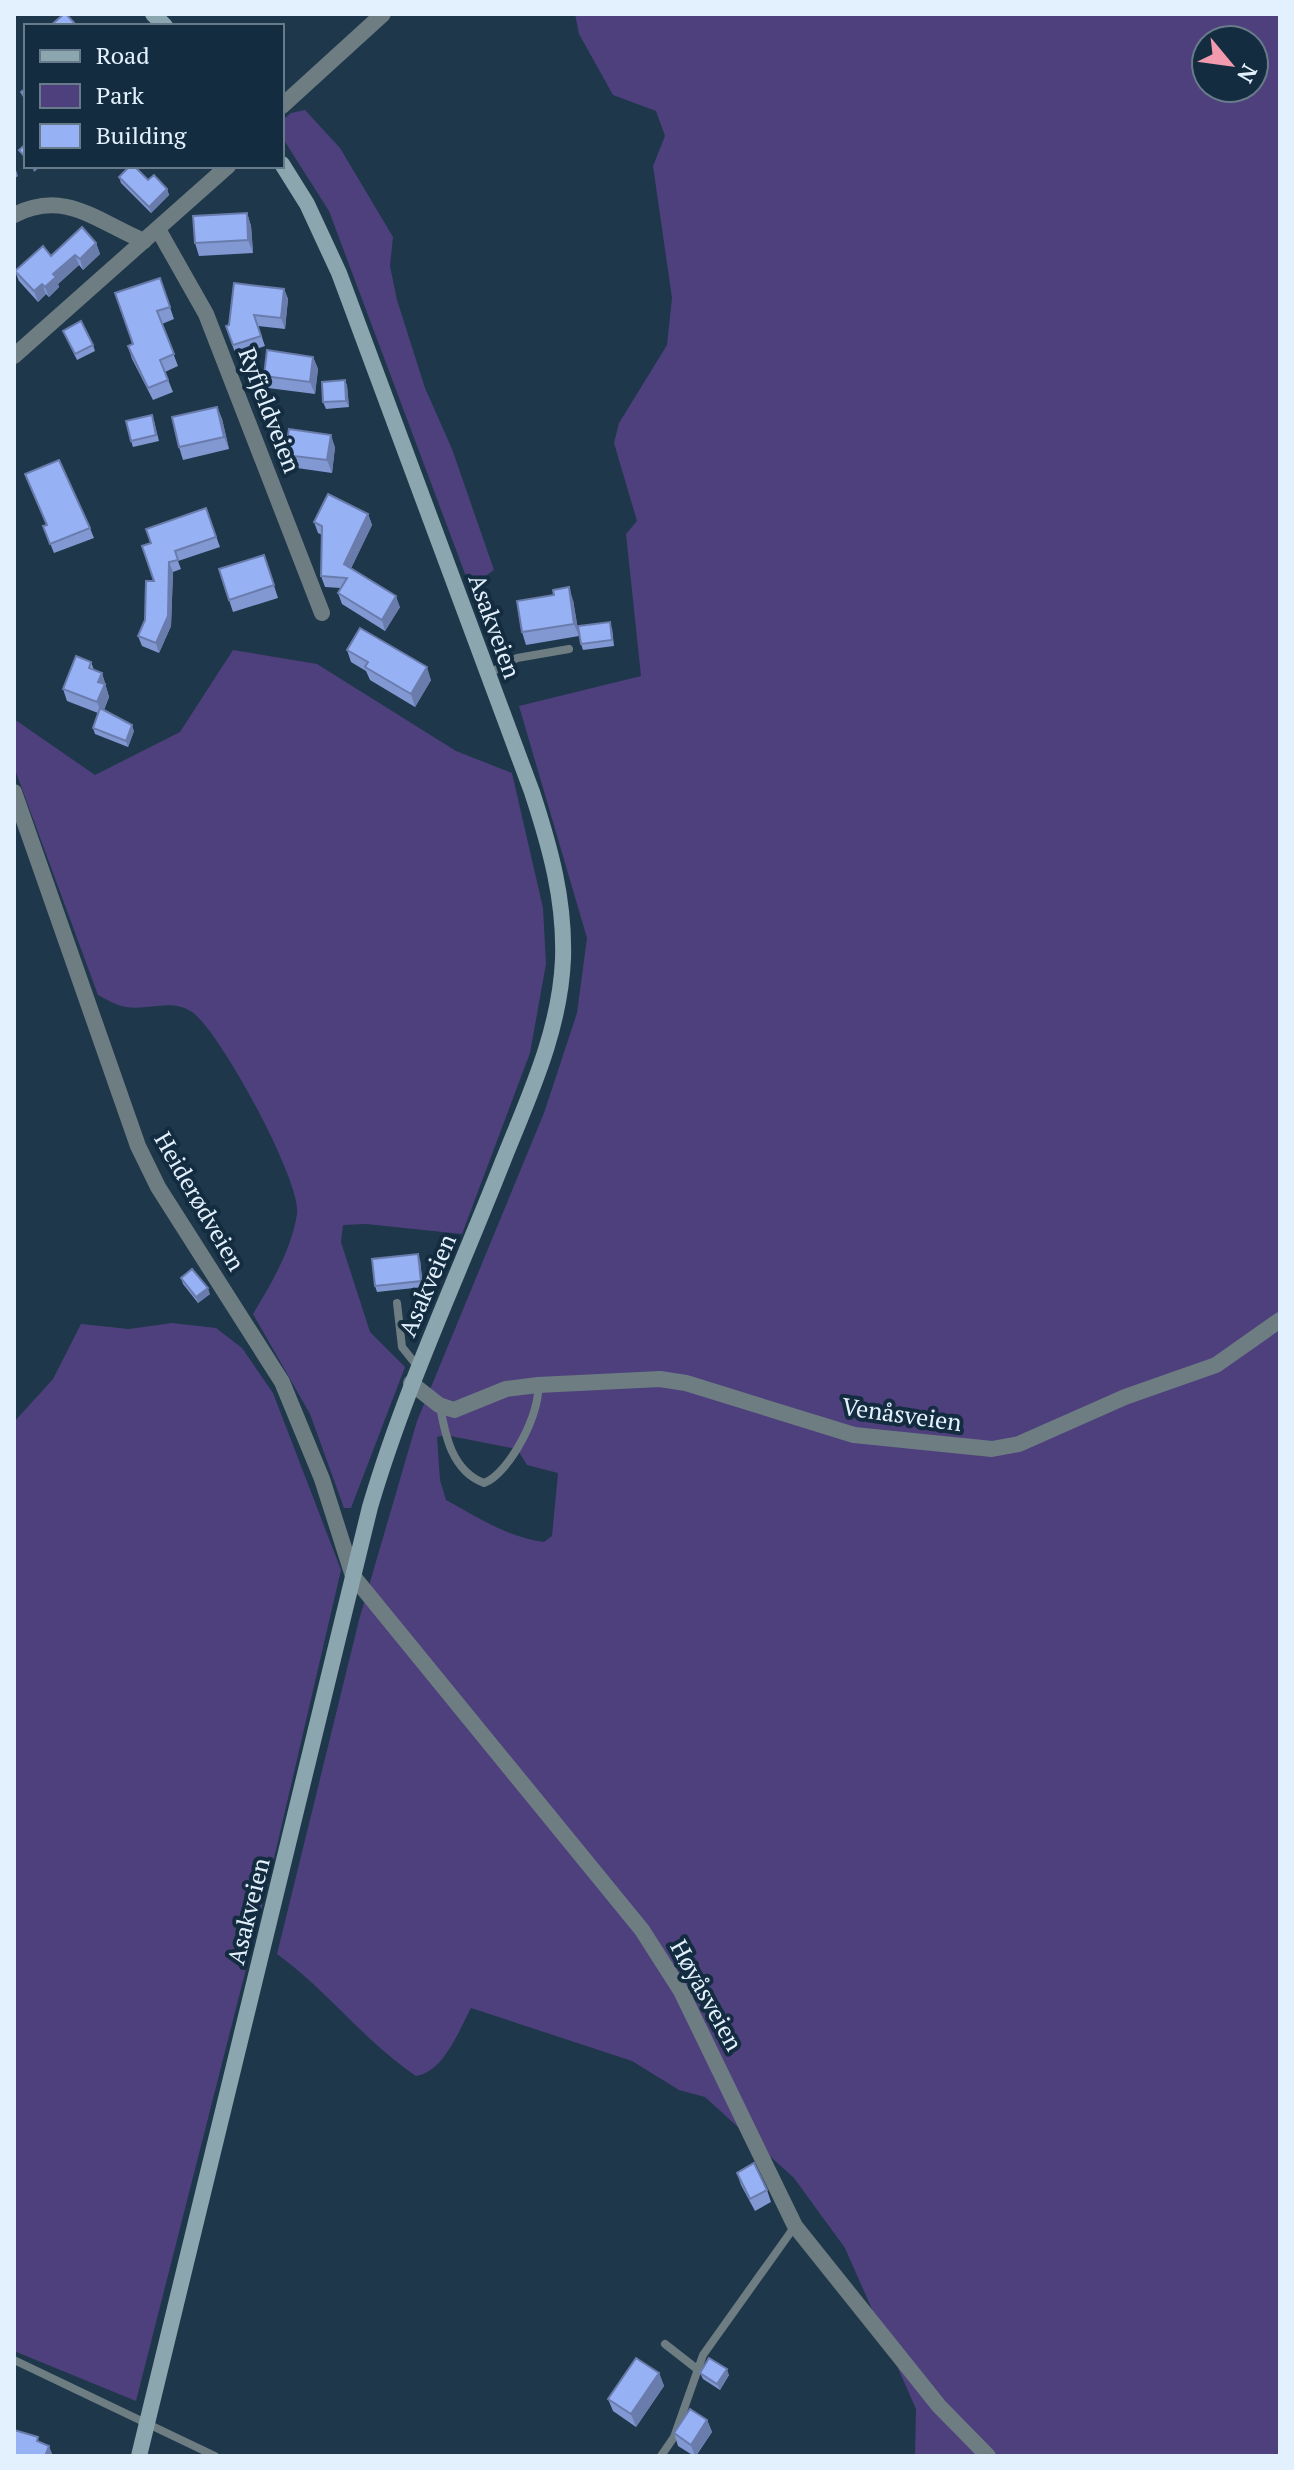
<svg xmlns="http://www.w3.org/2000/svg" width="1294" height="2470" font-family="'PT Serif',serif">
<rect width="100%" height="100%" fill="#1e374a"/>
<g fill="#4e407c" fill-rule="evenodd">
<path d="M575 14H1280V2456H915L916 2409 845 2248 794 2178 705 2097 679 2090 632 2061 471 2008C459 2030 444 2072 416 2076 364 2041 327 1990 277 1954L359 1620 417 1421 544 1113 577 1013 587 938 519 706 641 676 626 534 637 521 614 443 619 423 667 345 672 298 653 166 665 136 656 111 613 95 579 34ZM1206 40H1254V88H1206ZM445 1435 517 1449 527 1465 558 1473 552 1536 544 1542C509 1538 477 1517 446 1500L440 1480 437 1437Z"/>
<polygon points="305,110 340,148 393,237 390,266 397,300 425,388 452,449 494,570 470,587 329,211 282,137 282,121 291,113"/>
<path d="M233 650 317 664 456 751 512 773 543 908 546 964 530 1053 462 1234 366 1224 343 1225 341 1242 370 1332 405 1367 351 1508H344L310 1414 253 1314C272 1282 291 1251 297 1214 302 1182 219 1030 192 1012 171 998 148 1011 126 1007 117 1006 106 999 98 995L14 767V719L95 775 180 732Z"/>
<polygon points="172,1323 216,1328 242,1348 273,1393 341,1570 272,1867 136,2401 14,2351 14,1422 53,1379 81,1324 129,1329"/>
</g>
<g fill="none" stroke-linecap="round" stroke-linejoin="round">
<g stroke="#6d7d82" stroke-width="8">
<polyline points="488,674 517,658 569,649"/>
<polyline points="397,1303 402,1347 418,1367"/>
<path d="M440 1406C445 1435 452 1471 484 1483 510 1473 541 1412 538 1385"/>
<polyline points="665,2344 697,2369"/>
<polyline points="14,2360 215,2456"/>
<polyline points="661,2456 674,2437 703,2355 795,2226"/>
</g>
<g stroke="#6d7d82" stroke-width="16">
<polyline points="282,106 383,14"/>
<path d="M14 215C65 189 96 221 144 241"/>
<polyline points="159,231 206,314 322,613"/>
<polyline points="14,356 228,166"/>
<polyline points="14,792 138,1146 158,1187 282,1382 322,1479 353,1576 642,1930 681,1991 795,2226 939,2406 988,2456"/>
<polyline points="411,1383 439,1405 454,1410 506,1389 538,1385 660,1379 686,1383 854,1435 992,1449 1019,1444 1125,1397 1216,1365 1280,1320"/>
</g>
<g stroke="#8ca6af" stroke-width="16">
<polyline points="153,14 165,26"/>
<path d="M139 2456 370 1507C405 1388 458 1276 503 1161 529 1096 560 1031 563 959 565 900 550 847 532 792L339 273 307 204 282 164"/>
</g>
</g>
<g fill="#8298d3">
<polygon points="119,177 148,180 167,189 169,195 151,213 121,183"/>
<polygon points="247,213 251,226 253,253 199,256 195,243"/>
<polygon points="96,243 100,254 83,270 79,265 58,284 59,287 49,297 46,294 38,302 19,281 15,271 51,256"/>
<polygon points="160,278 174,319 162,324 178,366 165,372 173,392 153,400 132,359 128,346 133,344"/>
<polygon points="284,289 288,299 285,329 258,326 265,346 236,356 226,326"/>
<polygon points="63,331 93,345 95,351 77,360"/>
<polygon points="313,357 318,369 315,394 268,388 264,376"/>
<polygon points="345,380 347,386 349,407 326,409 323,402"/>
<polygon points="217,407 222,419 229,449 183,460 179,447"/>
<polygon points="154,421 159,441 133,447 131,441"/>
<polygon points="335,447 332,473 290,467 285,455"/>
<polygon points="206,508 220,547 178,561 181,569 173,572 171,626 159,653 142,646 138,636 145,620 154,581 151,543"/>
<polygon points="368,514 372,525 351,568 400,607 385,631 342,604 338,593 341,588 325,587 321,576 322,535 318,533 314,522"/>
<polygon points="46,525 90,528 94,538 54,553 43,526"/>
<polygon points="268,567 278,598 233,612 229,600"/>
<polygon points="573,600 579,636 526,645 522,632"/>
<polygon points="612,628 614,646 583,650 581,644"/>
<polygon points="347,650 431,680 415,707 370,680 366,671 351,662"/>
<polygon points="91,662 94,670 102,673 109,697 104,710 134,731 128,747 95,734 93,728 98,713 67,701 63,689"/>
<polygon points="420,1260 423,1287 377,1292 375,1286"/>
<polygon points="181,1278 210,1294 198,1303 183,1284"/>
<polygon points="737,2173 767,2190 771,2202 755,2211 741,2185"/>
<polygon points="659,2373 664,2386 636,2427 613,2411 608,2399"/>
<polygon points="700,2373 729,2375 720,2390 703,2379"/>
<polygon points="707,2420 712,2432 696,2456 694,2456 678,2446 674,2433"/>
</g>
<g fill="#6a7cac">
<polygon points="14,164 18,176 14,179"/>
<polygon points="32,166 41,166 34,172"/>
<polygon points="167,189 169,195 151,213 149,207"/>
<polygon points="247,213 251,226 253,253 248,240"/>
<polygon points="96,243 100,254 83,270 80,259"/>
<polygon points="75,255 79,265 58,284 59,287 49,297 45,287 53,274"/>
<polygon points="42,284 46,294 38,302 34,291"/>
<polygon points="284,289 288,299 285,329 281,318"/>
<polygon points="313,357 318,369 315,394 310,382"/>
<polygon points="345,380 347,386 349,407 346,401"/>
<polygon points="217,407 222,419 229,449 224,437"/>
<polygon points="331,435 335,447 332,473 327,460"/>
<polygon points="368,514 372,525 348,575 344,564"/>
<polygon points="169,562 173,572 171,626 159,653 156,643"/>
<polygon points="569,587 573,600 579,636 574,624"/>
<polygon points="396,596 400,607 385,631 382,620"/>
<polygon points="427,667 431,680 415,707 411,694"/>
<polygon points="102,673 109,697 102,714 97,702 98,682"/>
<polygon points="132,725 134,731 128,747 126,741"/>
<polygon points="418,1254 420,1260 423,1287 421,1281"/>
<polygon points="208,1288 210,1294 198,1303 196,1297"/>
<polygon points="727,2369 729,2375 720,2390 717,2384"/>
<polygon points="659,2373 664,2386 636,2427 631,2414"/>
<polygon points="707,2420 712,2432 695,2456 691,2445"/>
<polygon points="49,2446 53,2456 45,2456"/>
</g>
<g fill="#97b1f5" stroke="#6a7cac" stroke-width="2">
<polygon points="64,14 66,14 77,26 50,26"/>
<polygon points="26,88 26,100 21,92"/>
<polygon points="26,144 26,158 19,150"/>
<polygon points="130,166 134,166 148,180 154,175 167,189 149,207 119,177"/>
<polygon points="247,213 248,240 195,243 193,216"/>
<polygon points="82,227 96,243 80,259 75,255 53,274 56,277 45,287 42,284 34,291 15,271 43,246 51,256"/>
<polygon points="160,278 170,307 157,311 174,354 160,360 168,380 148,388 128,346 133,344 115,293"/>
<polygon points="234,283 284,289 281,318 254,315 261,336 233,345 226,326 229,325"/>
<polygon points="81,321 93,345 75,354 63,331"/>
<polygon points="267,350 313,357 310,382 264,376"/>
<polygon points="345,380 346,401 323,402 322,382"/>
<polygon points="217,407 224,437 179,447 172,417"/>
<polygon points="152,415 156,435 131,441 126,421"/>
<polygon points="289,429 331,435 327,460 285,455"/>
<polygon points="59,460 90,528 50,544 43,526 47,525 25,474"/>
<polygon points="328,494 368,514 344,564 396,596 382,620 338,593 347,578 321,576 322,526 314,522"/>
<polygon points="206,508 216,537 175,551 178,560 169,562 168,616 156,643 138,636 145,620 146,581 154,581 142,546 151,543 146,529"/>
<polygon points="264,555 274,585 229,600 219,569"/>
<polygon points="569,587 574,624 522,632 517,601 554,595 553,590"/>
<polygon points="610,622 612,640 581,644 578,626"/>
<polygon points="360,628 427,667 411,694 365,667 368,662 347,650"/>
<polygon points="76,656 91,662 89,668 102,673 98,682 105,684 97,702 63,689"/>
<polygon points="100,708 132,725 126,741 93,728"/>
<polygon points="418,1254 421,1281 375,1286 372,1259"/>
<polygon points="192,1269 208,1288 196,1297 181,1278"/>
<polygon points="754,2163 767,2190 750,2199 737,2173"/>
<polygon points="636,2358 659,2373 631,2414 608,2399"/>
<polygon points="709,2358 727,2369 717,2384 700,2373"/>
<polygon points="690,2409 707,2420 691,2445 674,2433"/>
<polygon points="14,2430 38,2437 37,2441 49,2446 45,2456 14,2456"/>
</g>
<g text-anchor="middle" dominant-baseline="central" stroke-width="8" stroke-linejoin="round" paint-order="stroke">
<g font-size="24" fill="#e3f1fe" stroke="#142c3f">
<text transform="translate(270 410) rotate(69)">Ryfjeldveien</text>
<text transform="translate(495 626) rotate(70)">Asakveien</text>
<text transform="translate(200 1201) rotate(60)">Heiderødveien</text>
<text transform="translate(427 1285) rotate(-67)">Asakveien</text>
<text transform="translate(902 1414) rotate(8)">Venåsveien</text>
<text transform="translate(248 1911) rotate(-76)">Asakveien</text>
<text transform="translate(707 1995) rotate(61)">Høyåsveien</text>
</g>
</g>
<rect width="1294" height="2470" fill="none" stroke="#e3f1fe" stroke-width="32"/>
<rect x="24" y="24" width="260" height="144" fill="#142c3f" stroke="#677b8b" stroke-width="2"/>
<rect x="40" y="50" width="40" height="12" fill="#8ca6af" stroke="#677b8b" stroke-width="2"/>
<text x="96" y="64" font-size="24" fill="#e3f1fe">Road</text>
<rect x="40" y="84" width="40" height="24" fill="#4e407c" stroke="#677b8b" stroke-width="2"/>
<text x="96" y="104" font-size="24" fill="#e3f1fe">Park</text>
<rect x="40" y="124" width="40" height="24" fill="#97b1f5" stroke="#677b8b" stroke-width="2"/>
<text x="96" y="144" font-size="24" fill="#e3f1fe">Building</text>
<g transform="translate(1230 64) rotate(119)"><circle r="38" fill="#142c3f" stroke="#677b8b" stroke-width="2"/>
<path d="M0-6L14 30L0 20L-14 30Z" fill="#f29aae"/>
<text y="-12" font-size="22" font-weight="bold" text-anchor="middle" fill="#e3f1fe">N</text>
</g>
</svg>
